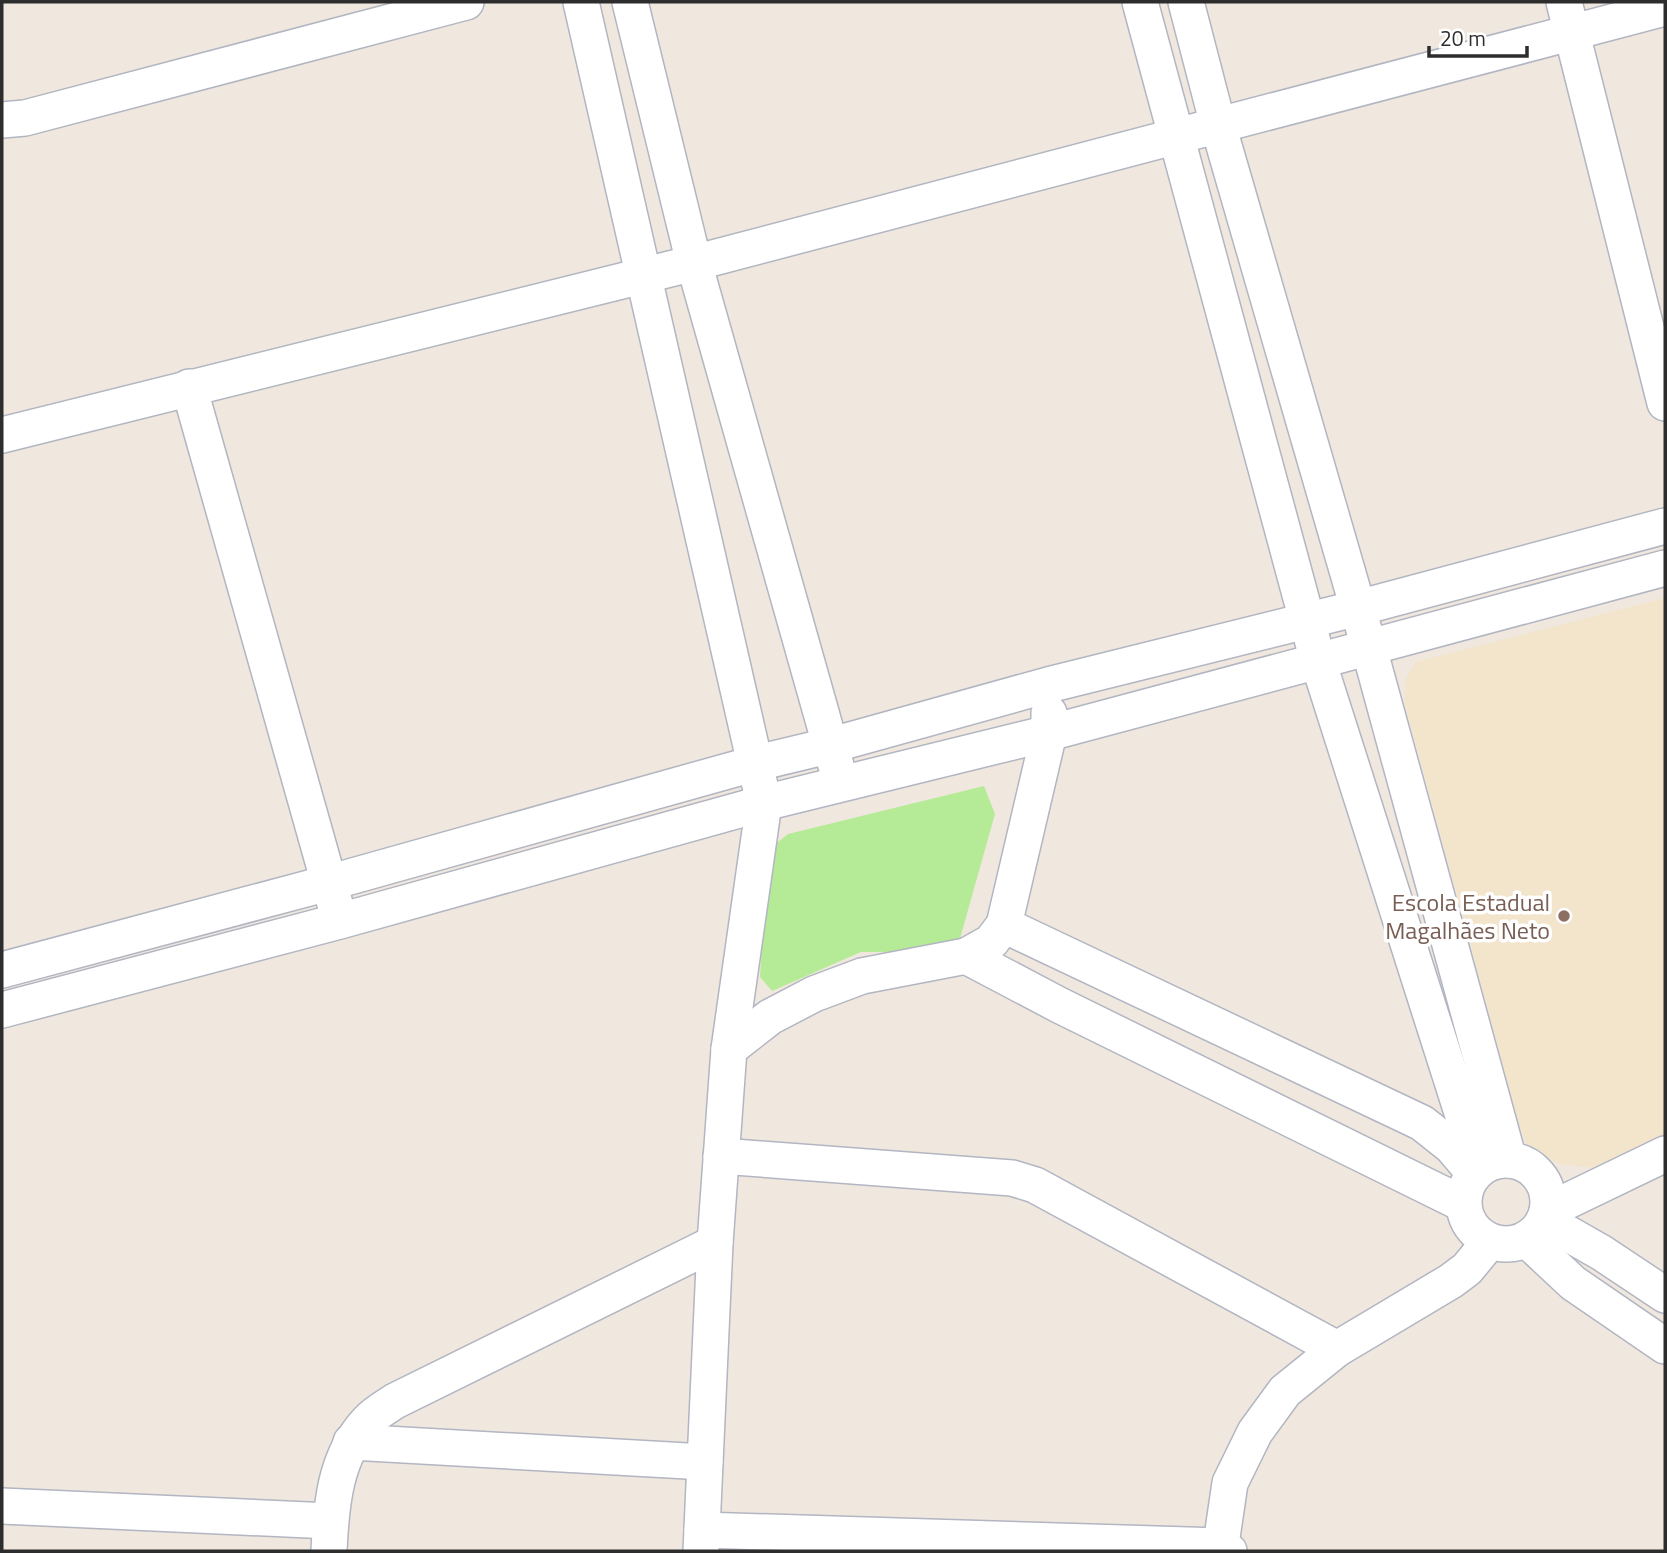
<svg xmlns="http://www.w3.org/2000/svg" width="1667" height="1553" font-family="'Titillium Web',sans-serif">
<rect width="100%" height="100%" fill="#f0e8de"/>
<polygon fill="#f2e5cc" points="1665,598 1665,1135 1605,1169 1559,1164 1527,1146 1520,1128 1405,704 1405,680 1416,662"/>
<polygon fill="#b5eb96" points="984,786 995,814 959,942 928,952 861,952 772,991 760,977 768,850 788,834"/>
<g fill="none" stroke-linecap="round" stroke-linejoin="round">
<defs>
<g id="minor">
<polyline points="581,2 764,803 729,1049 715,1243 701,1551"/>
<polyline points="630,2 694,263 837,769"/>
<polyline points="1140,2 1318,661 1480,1169"/>
<polyline points="1186,2 1218,125 1358,608 1509,1160"/>
<polyline points="1564,2 1665,403"/>
<polyline points="2,120 25,118 466,2"/>
<polyline points="189,387 335,904"/>
<polyline points="2,435 694,263 1665,8"/>
<polyline points="1004,925 1422,1123 1451,1146 1474,1173"/>
<polyline points="966,956 1059,1005 1463,1204"/>
<polyline points="2,970 328,883 753,764 832,745 1048,685 1358,608 1665,526"/>
<polyline points="2,1010 340,921 764,803 1049,733 1665,568"/>
<polyline points="729,1049 770,1017 814,994 862,976 966,956 991,942 1004,925 1049,733 1049,713"/>
<polyline points="721,1156 1012,1178 1035,1185 1337,1349"/>
<circle cx="1506" cy="1202" r="42"/>
<polyline points="1547,1211 1665,1154"/>
<polyline points="1544,1220 1602,1253 1665,1295"/>
<polyline points="1526,1239 1573,1283 1665,1346"/>
<polyline points="351,1442 705,1462"/>
<polyline points="2,1506 330,1521"/>
<polyline points="702,1530 1221,1546 1229,1551"/>
<path d="M329 1551C331 1505 335 1456 368 1421 375 1413 386 1407 395 1401L715 1243"/>
<polyline points="1220,1551 1230,1483 1255,1432 1285,1391 1337,1349 1451,1281 1467,1269 1490,1241"/>
</g>
</defs>
<use href="#minor" stroke="#b2b5c2" stroke-width="38"/>
<use href="#minor" stroke="#fff" stroke-width="35"/>
</g>
<circle fill="#8d6e63" stroke="#fff" stroke-width="2.5" cx="1564" cy="916" r="7"/>
<g text-anchor="middle" dominant-baseline="central" stroke-width="7" stroke-linejoin="round" paint-order="stroke">
<g font-size="24" fill="#785e54" stroke="#fff" text-anchor="end">
<text x="1550" y="902">Escola Estadual<tspan x="1550" dy="28">Magalhães Neto</tspan></text>
</g>
</g>
<rect width="1667" height="1553" fill="none" stroke="#2d2d2d" stroke-width="7"/>
<path d="M1429 46v10h98v-10" fill="none" stroke="#2d2d2d" stroke-width="3.5"/>
<text x="1440" y="46" font-size="21" fill="#2d2d2d" stroke="#ffffff" stroke-width="5" paint-order="stroke">20 m</text>
</svg>
